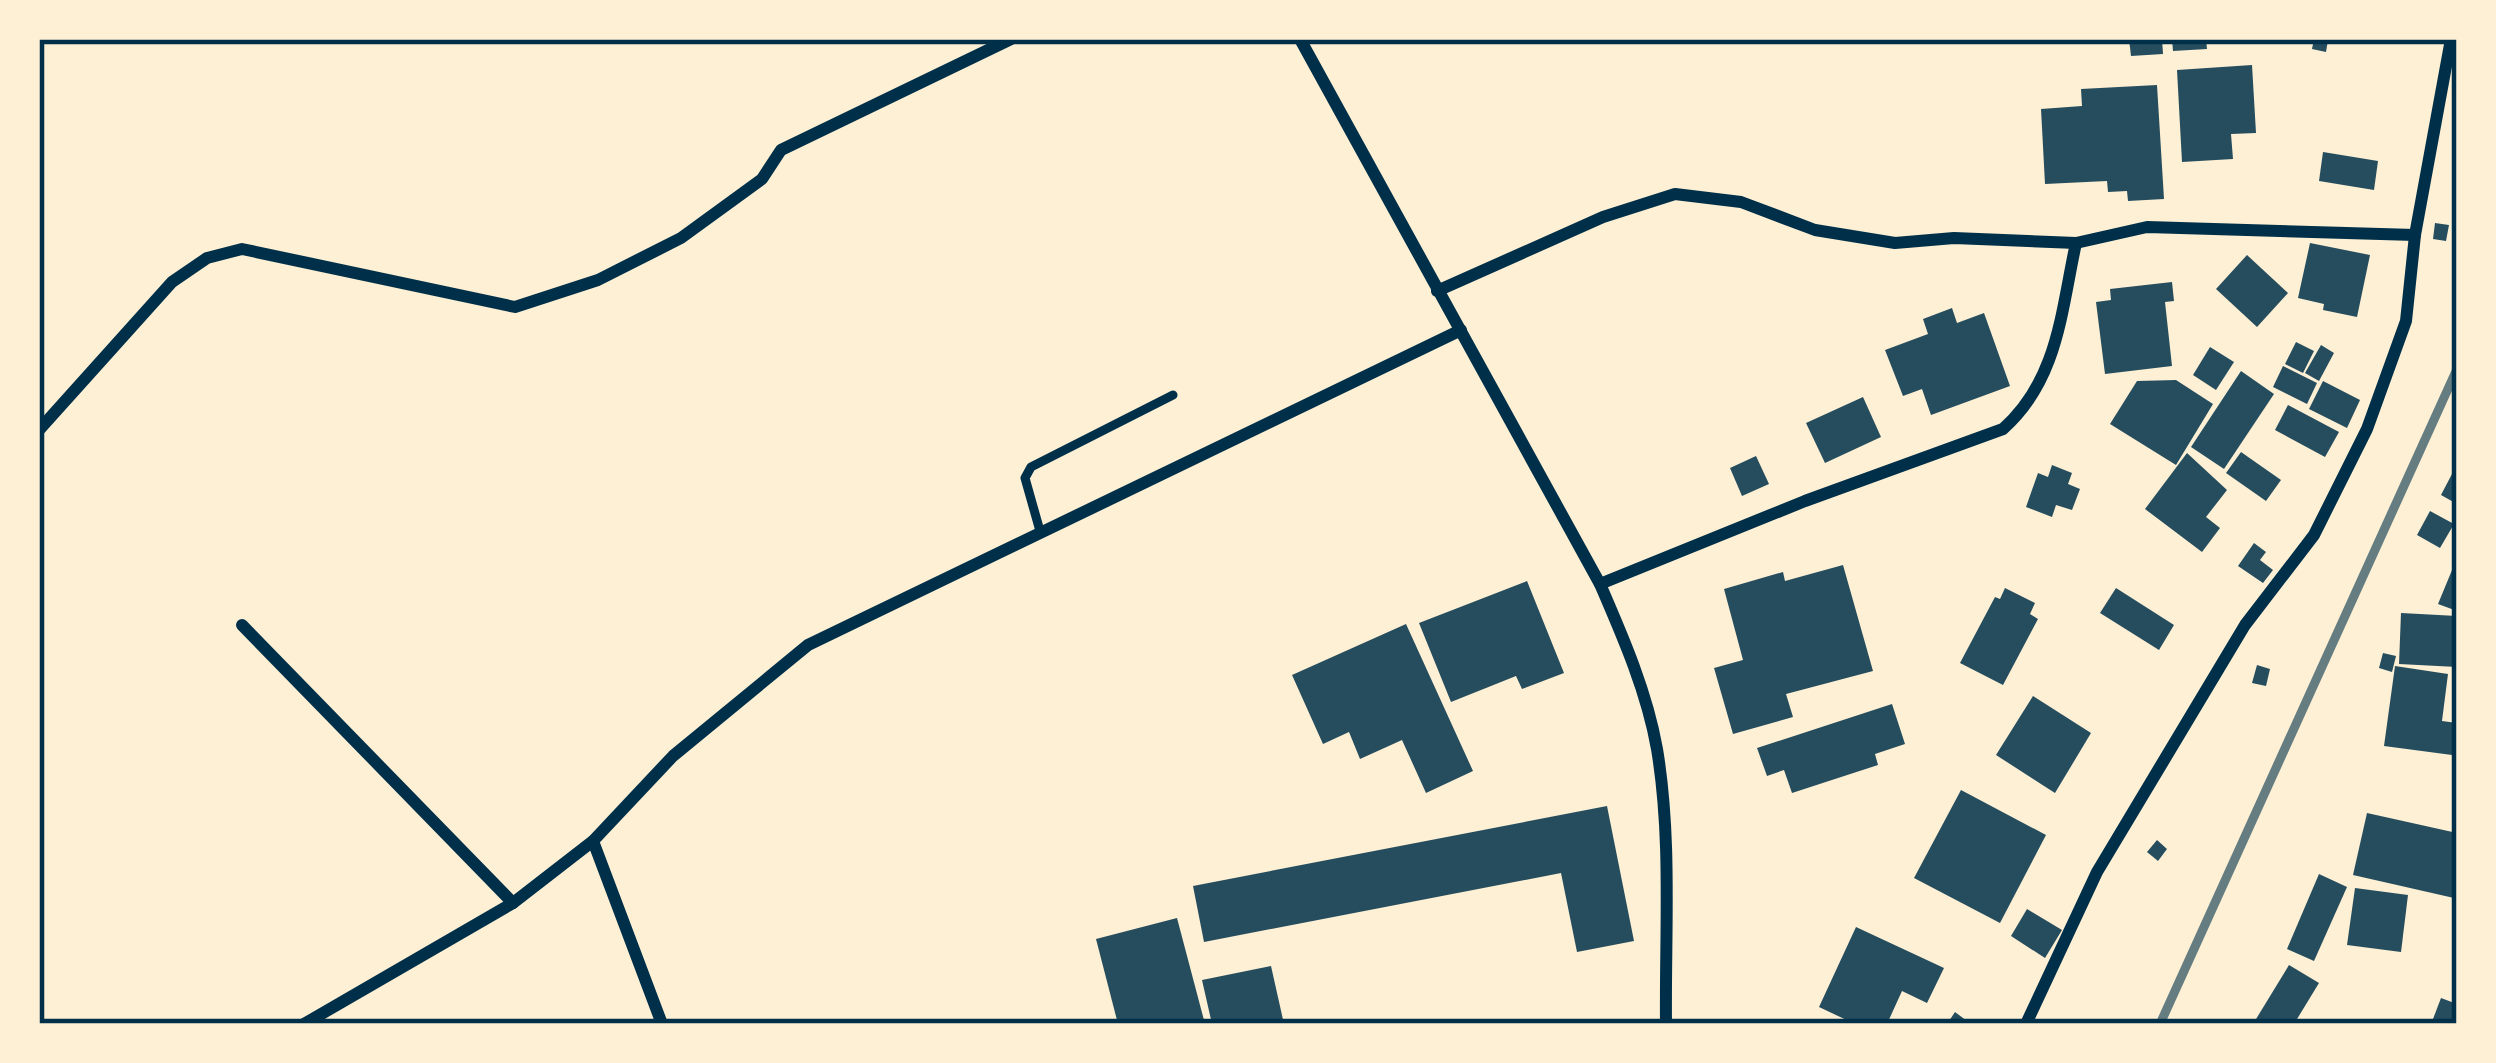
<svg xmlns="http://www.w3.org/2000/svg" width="2496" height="1063" font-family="Rubik,sans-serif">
<rect width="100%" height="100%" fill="#fdf0d5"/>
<g fill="#264d5e">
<polygon points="2129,39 2162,39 2163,54 2131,56"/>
<polygon points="2172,39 2206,39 2207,49 2173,51"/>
<polygon points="2314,39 2328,40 2326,52 2312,49"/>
<polygon points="2252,65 2256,133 2231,134 2233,159 2182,162 2177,70"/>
<polygon points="2157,85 2164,199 2128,201 2127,191 2108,192 2107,181 2045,184 2041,109 2082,106 2081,89"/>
<polygon points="2323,152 2378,161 2374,190 2319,181"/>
<polygon points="2435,223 2449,225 2446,241 2433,239"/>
<polygon points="2310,243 2370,255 2357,317 2323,310 2324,304 2298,298"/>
<polygon points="2247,255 2288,293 2257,327 2216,289"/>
<polygon points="2172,282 2174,301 2165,302 2172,366 2105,374 2096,302 2111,300 2110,289"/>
<polygon points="1952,308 1957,323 1984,313 2010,386 1931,415 1922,389 1903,396 1885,350 1928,334 1923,319"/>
<polygon points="2296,342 2314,351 2303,373 2285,364"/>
<polygon points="2321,345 2334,353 2319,381 2305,373"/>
<polygon points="2210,347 2234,362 2216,390 2193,375"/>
<polygon points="2283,366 2317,383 2307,404 2273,387"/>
<polygon points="2241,371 2274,394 2224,469 2191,447"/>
<polygon points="2176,380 2213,404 2176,465 2110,424 2137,381"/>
<polygon points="2323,381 2360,400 2347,428 2309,409"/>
<polygon points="1863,397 1881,437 1825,463 1806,423"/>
<polygon points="2288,405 2339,432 2325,457 2275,430"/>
<polygon points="2241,452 2281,480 2266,501 2226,473"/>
<polygon points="2187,453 2227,490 2206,517 2220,528 2202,552 2145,509"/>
<polygon points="1756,456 1769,484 1742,496 1730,468"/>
<polygon points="2052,465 2072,473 2068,484 2080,489 2072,510 2056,505 2052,517 2026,507 2038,473 2048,477"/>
<polygon points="2453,472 2457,474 2457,504 2441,495"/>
<polygon points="2430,511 2454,524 2440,548 2417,535"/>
<polygon points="2254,543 2266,552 2260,560 2273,570 2263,583 2238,566"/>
<polygon points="2457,558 2457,611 2438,604"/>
<polygon points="1843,565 1873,671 1786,694 1793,717 1733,734 1714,668 1743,660 1724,589 1783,572 1785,581"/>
<polygon points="1527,581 1564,673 1522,689 1516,676 1451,702 1419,623"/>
<polygon points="2005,588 2035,603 2030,614 2038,619 2003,685 1960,663 1995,597 2000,599"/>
<polygon points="2116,588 2174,625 2159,650 2100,613"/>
<polygon points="2401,613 2457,616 2457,667 2399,664"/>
<polygon points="1406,624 1473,771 1426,793 1402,740 1360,759 1349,732 1323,744 1292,675"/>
<polygon points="2383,653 2396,656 2392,672 2379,668"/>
<polygon points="2257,665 2270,669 2266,686 2252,683"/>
<polygon points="2395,666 2448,674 2442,721 2457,723 2452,755 2384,746"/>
<polygon points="2033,696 2091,733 2055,793 1996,755"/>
<polygon points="1892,704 1905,744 1875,754 1878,765 1792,793 1784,770 1767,776 1757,748"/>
<polygon points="1961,790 2046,835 2000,923 1914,878"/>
<polygon points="1607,806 1634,941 1577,952 1561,873 1204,942 1193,886"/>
<polygon points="2367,813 2457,833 2454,898 2353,875"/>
<polygon points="2157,840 2167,849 2158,861 2147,852"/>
<polygon points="2319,874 2347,887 2314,961 2287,949"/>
<polygon points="2355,888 2408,895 2401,952 2347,945"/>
<polygon points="2027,909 2062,930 2045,958 2011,936"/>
<polygon points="1177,918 1205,1024 1118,1024 1096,939"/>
<polygon points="1856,927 1944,968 1927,1003 1902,991 1887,1024 1855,1024 1819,1007"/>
<polygon points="2289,965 2319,983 2294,1024 2253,1024"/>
<polygon points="1271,966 1284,1024 1212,1024 1202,980"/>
<polygon points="2441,998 2457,1004 2457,1024 2433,1019"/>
<polygon points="1955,1012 1971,1024 1947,1024"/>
</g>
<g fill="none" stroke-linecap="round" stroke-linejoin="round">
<polyline stroke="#003049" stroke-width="9" points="1040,531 1025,478 1031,467 1173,395"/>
<g stroke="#003049" stroke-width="12">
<path d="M1300 39 1600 584C1623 637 1647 692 1657 749 1672 839 1665 933 1666 1024"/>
<polyline points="1437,291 1603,217 1675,194 1741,202 1815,230 1895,243 1954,238 2076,243 2147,227 2415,235"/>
<polyline points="39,430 172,282 207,258 242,249 515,307 598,280 681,238 762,179 781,150 1011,39"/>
<path d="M1600 584 1805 501 2003 429C2058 380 2061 312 2076 243"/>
<polyline points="242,625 513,903"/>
<polyline points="593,841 662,1024"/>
<polyline points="304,1024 513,903 593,841 673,756 808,645 1461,330"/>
<polyline points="2026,1024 2097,872 2245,625 2314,535 2367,429 2406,321 2415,235 2451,39"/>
</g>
<polyline stroke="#657d81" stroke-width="9" points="2160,1024 2457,369"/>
</g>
<rect width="2496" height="1063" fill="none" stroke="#fdf0d5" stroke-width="84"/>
<rect x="42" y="42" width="2412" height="979" fill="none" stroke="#003049" stroke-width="4.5"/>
</svg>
